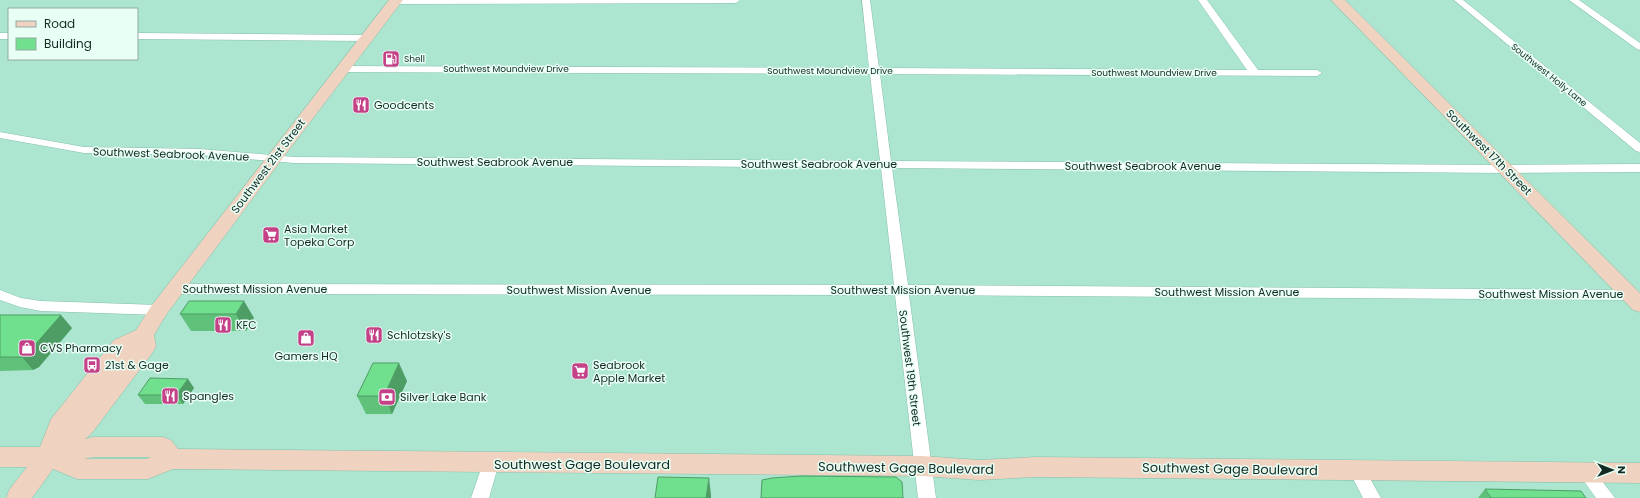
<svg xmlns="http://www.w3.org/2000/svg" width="1640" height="498" font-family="Poppins,sans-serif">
<rect width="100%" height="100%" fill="#ace6d1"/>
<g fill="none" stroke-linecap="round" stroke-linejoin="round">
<defs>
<g id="minor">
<polygon points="391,0 740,0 736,3 395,4 392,3"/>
<polygon points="862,0 870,0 879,68 1247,70 1198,0 1207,0 1258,70 1317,70 1322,73 1317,76 880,74 891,161 1506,165 1640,164 1640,172 1506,173 892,168 908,285 1630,290 1635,292 1637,295 1635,298 1630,300 909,295 936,498 918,498 895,295 176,294 171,292 169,289 171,286 176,284 894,285 881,168 294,163 200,155 84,153 0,138 0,132 84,147 200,149 294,157 880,161 870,74 342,72 337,69 342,66 869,68"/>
<polygon points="1454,0 1463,0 1640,143 1640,152 1636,151"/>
<polygon points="1569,0 1579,0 1640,43 1640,50 1637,49"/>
<rect x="0" y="33" width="9" height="6"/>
<polygon points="137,33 366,35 371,38 366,41 137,39"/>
<polygon points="0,290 21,298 41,301 159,305 164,307 166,310 164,313 159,315 41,311 20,307 0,300"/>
<polygon points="491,456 497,458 499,463 489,498 471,498 483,463 485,458"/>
<polygon points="1357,464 1363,466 1381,498 1363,498 1349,471 1351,466"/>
<polygon points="1586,466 1592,468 1615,498 1596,498 1578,473 1580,468"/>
</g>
<g id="secondary">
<path d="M389 0H403L279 163 166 315 154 335 156 346 153 352 92 433 85 439 93 437H163L171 440 178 449 922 456 979 460 1036 457 1640 463V483L1036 477 979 480 922 476 173 469 148 479H77L53 469 32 498H6L9 490 27 467H0V447H40L51 419 114 340 136 330 152 305ZM93 457H151L146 459H84Z"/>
<polygon points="1331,0 1345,0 1640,293 1640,312 1633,310"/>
</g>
</defs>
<use href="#minor" stroke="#86bfab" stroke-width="1"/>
<use href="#secondary" stroke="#86bfab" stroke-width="1"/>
<use href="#minor" fill="#fff" fill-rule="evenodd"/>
<use href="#secondary" fill="#efd3c0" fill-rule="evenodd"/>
</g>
<g fill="#60c17b">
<polygon points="189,301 254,318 246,331 191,331 180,314"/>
<polygon points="0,315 72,328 39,367 33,370 0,371"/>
<polygon points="407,381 392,414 366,414 357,396"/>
<polygon points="194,388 183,404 145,404 138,395"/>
<polygon points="1485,489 1586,498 1478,498"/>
</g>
<g fill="#4e9d64">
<polygon points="244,301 254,318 246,331 236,314"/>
<polygon points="61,315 72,328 39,367 33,370 22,357"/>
<polygon points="399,363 407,381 392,414 384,396"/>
<polygon points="188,379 194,388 183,404 176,395"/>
<polygon points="709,478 711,495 711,498 706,498"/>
</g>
<g fill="#70e08f" stroke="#4e9d64">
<polygon points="189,301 244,301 236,314 180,314"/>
<polygon points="0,315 61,315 27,354 22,357 0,357"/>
<polygon points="373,363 399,363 384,396 357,396"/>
<polygon points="150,378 188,379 176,395 138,395"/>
<polygon points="801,476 896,477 902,482 903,498 761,498 762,480 772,478"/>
<polygon points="658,477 709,478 706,498 655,498"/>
<polygon points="1485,489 1581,491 1586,498 1491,498"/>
</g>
<defs>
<symbol id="fuel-square" viewBox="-11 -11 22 22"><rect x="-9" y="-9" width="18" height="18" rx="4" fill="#c44188" stroke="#e8fff6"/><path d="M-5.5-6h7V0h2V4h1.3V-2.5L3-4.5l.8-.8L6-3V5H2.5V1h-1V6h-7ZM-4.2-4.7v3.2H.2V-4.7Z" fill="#fff"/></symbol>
<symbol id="restaurant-square" viewBox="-11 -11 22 22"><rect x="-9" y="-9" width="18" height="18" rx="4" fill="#c44188" stroke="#e8fff6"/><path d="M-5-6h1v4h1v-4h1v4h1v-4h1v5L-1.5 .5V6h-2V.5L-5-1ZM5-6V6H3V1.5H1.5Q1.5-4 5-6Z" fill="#fff"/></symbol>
<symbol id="supermarket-square" viewBox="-11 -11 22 22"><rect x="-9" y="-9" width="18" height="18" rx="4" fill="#c44188" stroke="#e8fff6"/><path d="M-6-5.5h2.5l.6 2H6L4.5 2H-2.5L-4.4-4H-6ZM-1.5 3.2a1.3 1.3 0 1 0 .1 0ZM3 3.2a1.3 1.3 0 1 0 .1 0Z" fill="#fff"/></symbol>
<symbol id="shop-square" viewBox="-11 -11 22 22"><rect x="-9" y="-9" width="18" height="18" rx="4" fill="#c44188" stroke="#e8fff6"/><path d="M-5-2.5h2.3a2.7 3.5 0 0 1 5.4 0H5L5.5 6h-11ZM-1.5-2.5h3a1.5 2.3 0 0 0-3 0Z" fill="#fff"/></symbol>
<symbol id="bus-square" viewBox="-11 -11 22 22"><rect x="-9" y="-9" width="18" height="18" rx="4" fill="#c44188" stroke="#e8fff6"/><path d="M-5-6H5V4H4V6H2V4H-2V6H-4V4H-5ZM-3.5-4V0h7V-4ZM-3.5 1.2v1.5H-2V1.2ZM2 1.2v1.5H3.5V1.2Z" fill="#fff"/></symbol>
<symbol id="bank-square" viewBox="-11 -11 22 22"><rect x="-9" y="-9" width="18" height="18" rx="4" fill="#c44188" stroke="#e8fff6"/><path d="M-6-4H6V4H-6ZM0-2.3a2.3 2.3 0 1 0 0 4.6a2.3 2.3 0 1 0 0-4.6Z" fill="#fff"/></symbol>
</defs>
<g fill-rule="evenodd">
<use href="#fuel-square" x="381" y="49" width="20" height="20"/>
<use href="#restaurant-square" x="351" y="95" width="20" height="20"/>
<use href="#supermarket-square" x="261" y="225" width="20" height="20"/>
<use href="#restaurant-square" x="213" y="315" width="20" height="20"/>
<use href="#restaurant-square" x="364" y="325" width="20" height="20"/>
<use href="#shop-square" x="296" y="328" width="20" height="20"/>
<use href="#shop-square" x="17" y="338" width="20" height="20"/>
<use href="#bus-square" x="82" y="355" width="20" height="20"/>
<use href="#supermarket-square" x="570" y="361" width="20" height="20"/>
<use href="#restaurant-square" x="160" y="386" width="20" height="20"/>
<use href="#bank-square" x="377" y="387" width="20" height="20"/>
</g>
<g text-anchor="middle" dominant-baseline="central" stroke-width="3" stroke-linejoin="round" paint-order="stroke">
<g font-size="9" fill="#132a23" stroke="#e8fff6" text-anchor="start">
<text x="404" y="59">Shell</text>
</g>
<g font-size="9" fill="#132a23" stroke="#e8fff6">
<text x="506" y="69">Southwest Moundview Drive</text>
<text x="830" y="71">Southwest Moundview Drive</text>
<text x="1154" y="73">Southwest Moundview Drive</text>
<text transform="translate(1549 75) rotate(39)">Southwest Holly Lane</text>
</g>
<g font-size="11" fill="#132a23" stroke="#e8fff6" text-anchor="start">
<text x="374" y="105">Goodcents</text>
<text x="284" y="229">Asia Market<tspan x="284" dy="13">Topeka Corp</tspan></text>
<text x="236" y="325">KFC</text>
<text x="387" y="335">Schlotzsky's</text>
<text x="40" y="348">CVS Pharmacy</text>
<text x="306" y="356" text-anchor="middle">Gamers HQ</text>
<text x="105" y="365">21st &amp; Gage</text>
<text x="593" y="365">Seabrook<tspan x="593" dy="13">Apple Market</tspan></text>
<text x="183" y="396">Spangles</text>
<text x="400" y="397">Silver Lake Bank</text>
</g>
<g font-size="11" fill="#132a23" stroke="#e8fff6">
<text transform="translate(1489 152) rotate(45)">Southwest 17th Street</text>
<text transform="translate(171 154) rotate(2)">Southwest Seabrook Avenue</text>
<text x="495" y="162">Southwest Seabrook Avenue</text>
<text x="819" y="164">Southwest Seabrook Avenue</text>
<text transform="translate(268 166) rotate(-53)">Southwest 21st Street</text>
<text x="1143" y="166">Southwest Seabrook Avenue</text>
<text x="255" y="289">Southwest Mission Avenue</text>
<text x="579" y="290">Southwest Mission Avenue</text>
<text x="903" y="290">Southwest Mission Avenue</text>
<text x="1227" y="292">Southwest Mission Avenue</text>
<text x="1551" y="294">Southwest Mission Avenue</text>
<text transform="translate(910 368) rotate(83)">Southwest 19th Street</text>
</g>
<g font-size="13" fill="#132a23" stroke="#e8fff6">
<text x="582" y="464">Southwest Gage Boulevard</text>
<text transform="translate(906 468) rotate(1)">Southwest Gage Boulevard</text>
<text transform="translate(1230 469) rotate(1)">Southwest Gage Boulevard</text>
</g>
</g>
<rect x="8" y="8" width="130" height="52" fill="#e8fff6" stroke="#93aaa2"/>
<rect x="16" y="21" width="20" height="6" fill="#efd3c0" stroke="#93aaa2"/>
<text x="44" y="28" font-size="12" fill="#132a23">Road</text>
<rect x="16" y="38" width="20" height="12" fill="#70e08f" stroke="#93aaa2"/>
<text x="44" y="48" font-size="12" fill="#132a23">Building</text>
<g transform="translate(1612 470) rotate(90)" stroke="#e8fff6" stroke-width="3" paint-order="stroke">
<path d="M0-3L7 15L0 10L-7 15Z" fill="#132a23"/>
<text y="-6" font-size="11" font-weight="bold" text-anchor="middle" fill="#132a23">N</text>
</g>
</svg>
